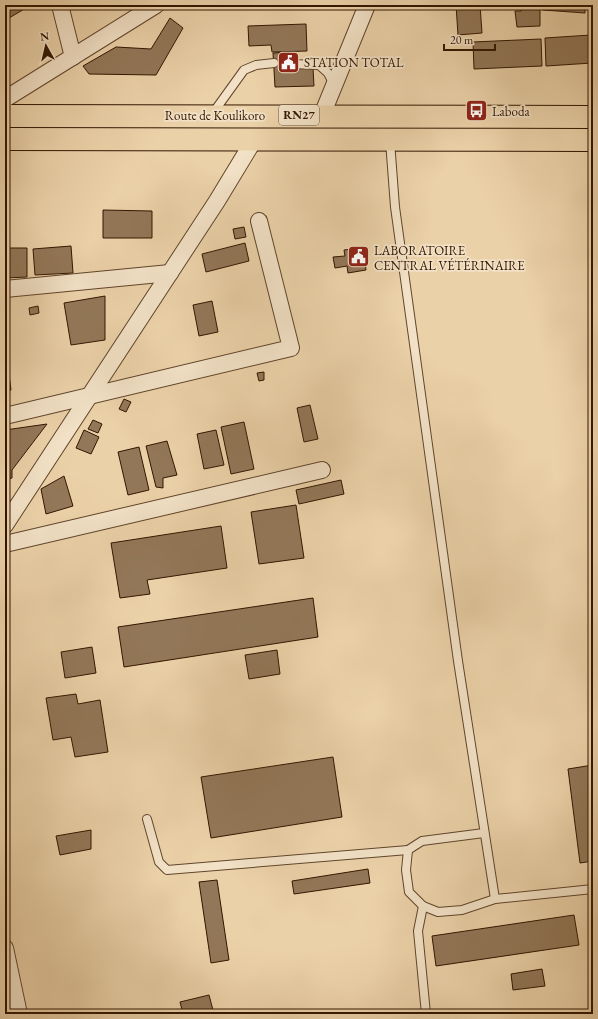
<svg xmlns="http://www.w3.org/2000/svg" width="598" height="1019" font-family="'EB Garamond',serif">
<rect width="100%" height="100%" fill="#ebd1a8"/>
<filter id="stains"><feTurbulence type="fractalNoise" baseFrequency=".005" numOctaves="4"/><feColorMatrix values="0 0 0 0 .2 0 0 0 0 .09 0 0 0 0 .02 0 0 0 .5 -.17"/></filter>
<radialGradient id="worn" r=".72"><stop offset=".6" stop-color="#630" stop-opacity="0"/><stop offset="1" stop-color="#630" stop-opacity=".3"/></radialGradient>
<g fill="#927758" stroke="#321601">
<polygon points="14,5 24,5 26,8 9,18 5,11"/>
<polygon points="456,5 480,5 482,33 458,35"/>
<polygon points="521,5 540,5 540,26 517,27 515,11 521,11"/>
<polygon points="543,5 585,5 585,13 543,10"/>
<polygon points="170,18 183,28 156,75 89,74 83,66 116,47 151,49"/>
<polygon points="306,24 307,51 272,52 271,45 249,46 248,26"/>
<polygon points="591,35 592,63 546,66 545,38"/>
<polygon points="541,39 542,66 474,69 473,42"/>
<polygon points="289,52 290,69 313,68 314,86 275,87 273,53"/>
<polygon points="103,210 152,211 152,238 103,238"/>
<polygon points="244,227 246,237 235,239 233,229"/>
<polygon points="245,243 249,261 206,272 202,254"/>
<polygon points="71,246 73,273 35,275 33,249"/>
<polygon points="5,248 27,248 27,277 5,278"/>
<polygon points="363,248 366,270 348,273 347,266 335,268 333,257 345,256 344,250"/>
<polygon points="105,296 105,340 71,345 64,303"/>
<polygon points="212,301 218,332 199,336 193,305"/>
<polygon points="38,306 39,313 30,315 29,308"/>
<polygon points="7,359 11,390 5,391 5,360"/>
<polygon points="264,372 264,380 259,381 257,373"/>
<polygon points="124,399 131,402 126,412 119,409"/>
<polygon points="310,405 318,439 304,442 297,408"/>
<polygon points="93,420 102,424 98,433 88,429"/>
<polygon points="244,422 254,469 231,474 221,427"/>
<polygon points="47,424 12,470 12,478 5,480 5,430"/>
<polygon points="84,430 99,437 91,454 76,448"/>
<polygon points="216,430 224,465 204,469 197,434"/>
<polygon points="167,441 177,475 163,478 163,488 156,487 146,446"/>
<polygon points="139,447 149,490 128,495 118,452"/>
<polygon points="64,476 73,506 46,514 41,489"/>
<polygon points="341,480 344,494 299,504 296,490"/>
<polygon points="296,505 304,558 259,564 251,512"/>
<polygon points="221,526 227,568 147,580 150,594 120,598 111,543"/>
<polygon points="313,598 318,637 124,667 118,627"/>
<polygon points="92,647 96,673 65,678 61,652"/>
<polygon points="277,650 280,674 249,679 245,655"/>
<polygon points="76,694 78,704 100,700 108,752 75,757 71,737 53,740 46,698"/>
<polygon points="333,757 342,817 211,838 201,777"/>
<polygon points="593,765 593,861 580,863 568,769"/>
<polygon points="91,830 91,849 60,855 56,836"/>
<polygon points="368,869 370,883 294,894 292,881"/>
<polygon points="217,880 229,960 211,963 199,882"/>
<polygon points="574,915 579,945 436,966 432,936"/>
<polygon points="542,969 545,986 513,990 511,974"/>
<polygon points="209,995 214,1014 183,1014 180,1002"/>
</g>
<g fill="none" stroke-linecap="round" stroke-linejoin="round">
<defs>
<g id="service">
<polyline points="290,64 319,65 328,73 334,85"/>
<polyline points="213,113 244,70 256,65 274,63"/>
<polyline points="390,141 395,207 458,661 495,899 593,889"/>
<polyline points="147,819 159,862 167,870 408,850"/>
<polyline points="484,833 422,841 408,850 406,870 409,892 423,906 438,912 462,910 495,899"/>
<polyline points="423,906 418,931 426,1014"/>
</g>
<g id="minor">
<polyline points="60,5 73,57"/>
<polyline points="5,99 156,5"/>
<polyline points="322,115 367,5"/>
<polyline points="5,289 170,273"/>
<polyline points="5,416 291,348 259,221"/>
<polyline points="5,525 217,201 254,140"/>
<polyline points="5,544 322,470"/>
<polyline points="5,948 19,1014"/>
</g>
<g id="primary">
<polyline points="5,116 593,117"/>
<polyline points="5,139 593,140"/>
</g>
</defs>
<use href="#service" stroke="#60452b" stroke-width="10"/>
<use href="#minor" stroke="#60452b" stroke-width="18"/>
<use href="#primary" stroke="#321601" stroke-width="24"/>
<use href="#service" stroke="#f2e1c6" stroke-width="8"/>
<use href="#minor" stroke="#f2e1c6" stroke-width="16"/>
<use href="#primary" stroke="#ebd1a8" stroke-width="22"/>
</g>
<defs>
<symbol id="civic-square" viewBox="-11 -11 22 22"><rect x="-9" y="-9" width="18" height="18" rx="4" fill="#8f2418" stroke="#f2e1c6"/><path d="M-.6-6.5H3V-4.5H.6V-3L4-1V1h2V6H-6V1h2V-1L-.6-3ZM-1.2 2.5V6h2.4V2.5Z" fill="#fff"/></symbol>
<symbol id="bus-square" viewBox="-11 -11 22 22"><rect x="-9" y="-9" width="18" height="18" rx="4" fill="#8f2418" stroke="#f2e1c6"/><path d="M-5-6H5V4H4V6H2V4H-2V6H-4V4H-5ZM-3.5-4V0h7V-4ZM-3.5 1.2v1.5H-2V1.2ZM2 1.2v1.5H3.5V1.2Z" fill="#fff"/></symbol>
</defs>
<g fill-rule="evenodd">
<use href="#civic-square" x="276" y="50" width="25" height="25"/>
<use href="#bus-square" x="464" y="98" width="25" height="25"/>
<use href="#civic-square" x="346" y="244" width="25" height="25"/>
</g>
<g text-anchor="middle" dominant-baseline="central" stroke-width="3.5" stroke-linejoin="round" paint-order="stroke">
<rect fill="#f2e1c6" stroke="#6c533c" stroke-width="1" x="279" y="105" width="40" height="20" rx="3"/>
<g font-size="12" font-weight="bold" fill="#321601">
<text x="299" y="115">RN27</text>
</g>
<g font-size="13" fill="#321601" stroke="#f2e1c6" text-anchor="start">
<text x="304" y="62">STATION TOTAL</text>
<text x="492" y="111">Laboda</text>
<text x="374" y="250">LABORATOIRE<tspan x="374" dy="15">CENTRAL VÉTÉRINAIRE</tspan></text>
</g>
<g font-size="13" fill="#321601" stroke="#f2e1c6">
<text x="215" y="115">Route de Koulikoro</text>
</g>
</g>
<rect width="598" height="1019" fill="none" stroke="#ebd1a8" stroke-width="20"/>
<rect x="6" y="6" width="586" height="1007" fill="none" stroke="#321601" stroke-width="2"/>
<rect x="10" y="10" width="578" height="999" fill="none" stroke="#321601"/>
<g transform="translate(46 46) rotate(352)" stroke="#f2e1c6" stroke-width="3" paint-order="stroke">
<path d="M0-3L7 15L0 10L-7 15Z" fill="#321601"/>
<text y="-6" font-size="11" font-weight="bold" text-anchor="middle" fill="#321601">N</text>
</g>
<path d="M444 44v6h51v-6" fill="none" stroke="#321601" stroke-width="2"/>
<text x="450" y="44" font-size="12" fill="#321601" stroke="#f2e1c6" stroke-width="3" paint-order="stroke">20 m</text>
<rect width="100%" height="100%" filter="url(#stains)"/>
<rect width="100%" height="100%" fill="url(#worn)"/>
</svg>
